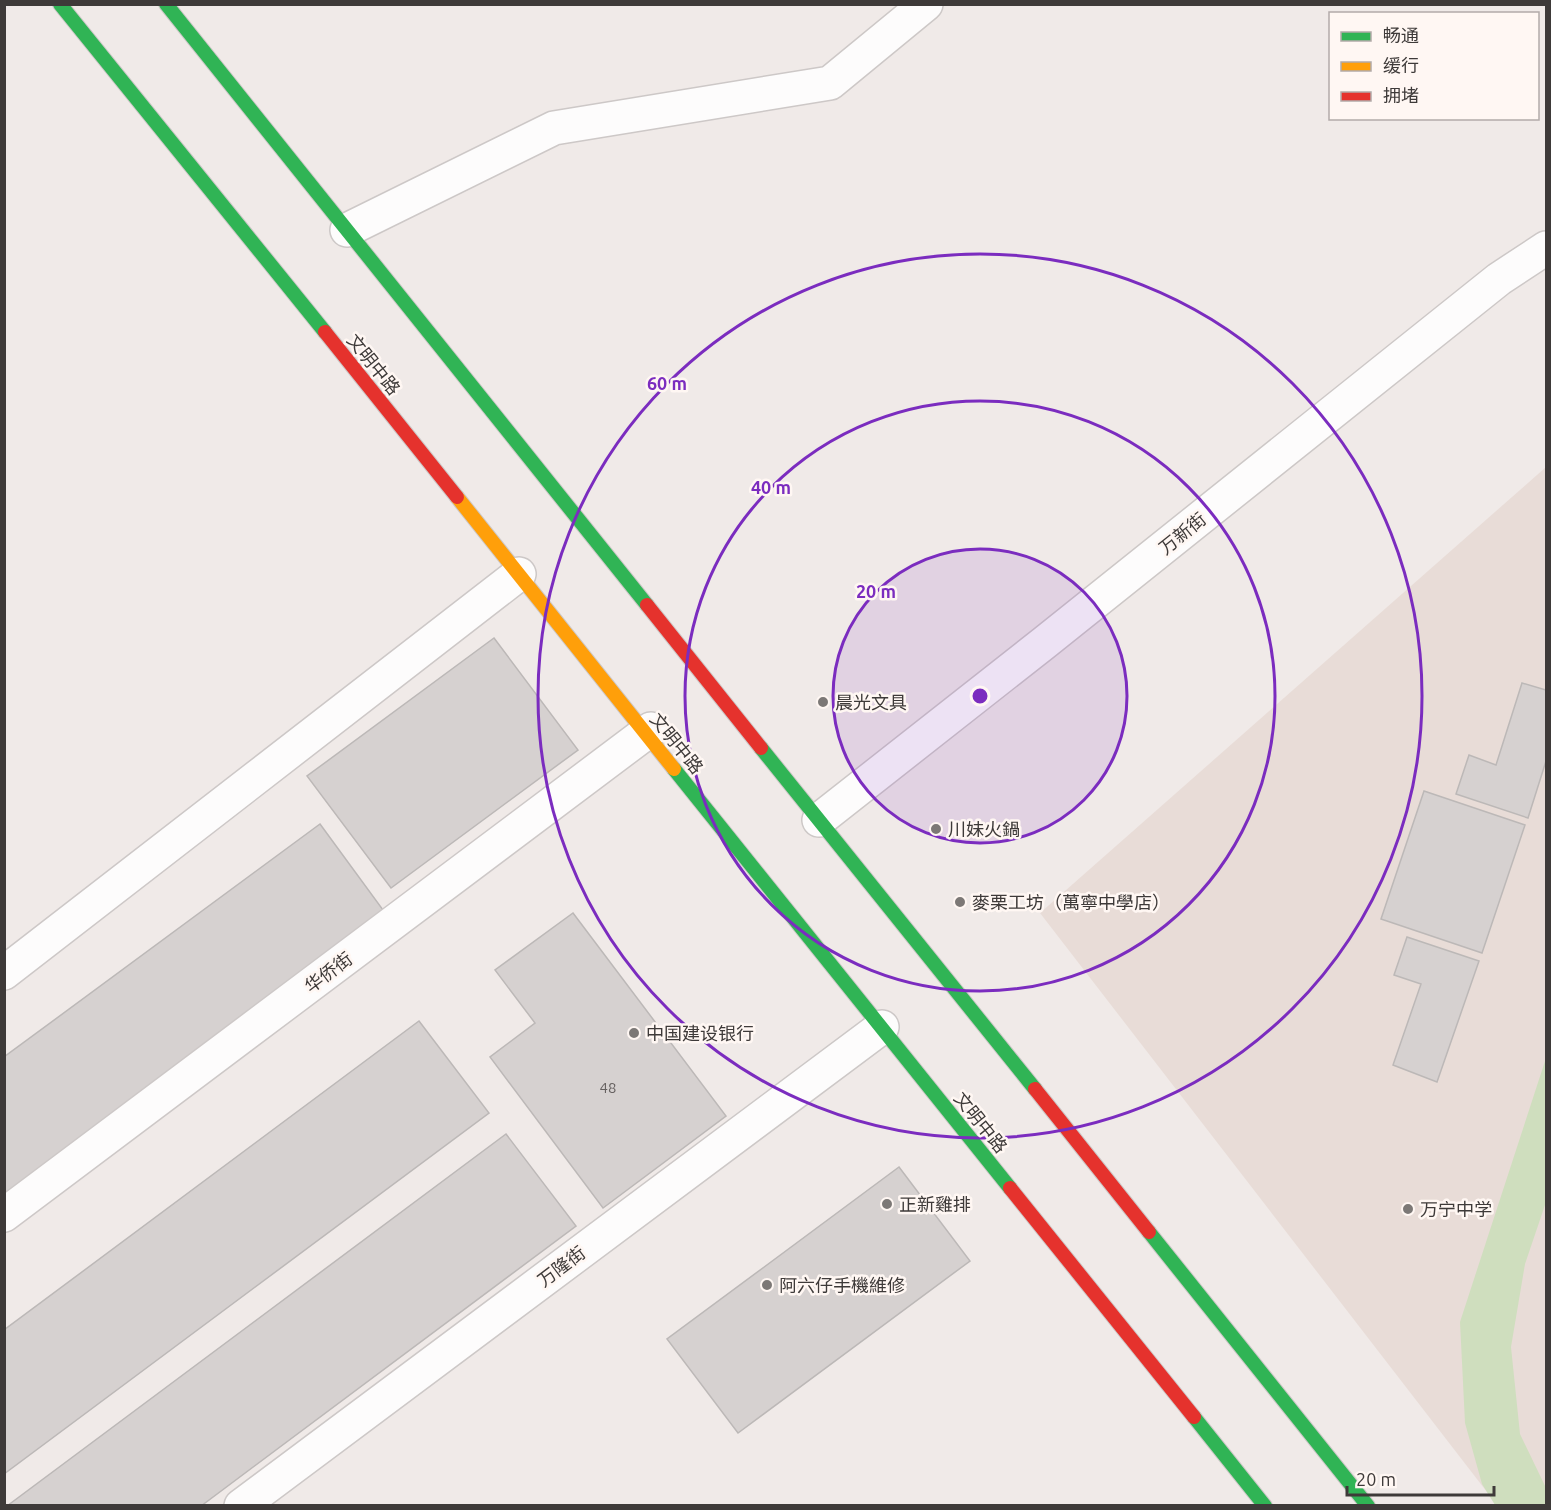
<svg xmlns="http://www.w3.org/2000/svg" width="1551" height="1510" font-family="Ubuntu,'Noto Sans SC',sans-serif">
<rect width="100%" height="100%" fill="#f0eae8"/>
<polygon fill="#e8dcd7" points="1546,467 1546,1505 1497,1505 1040,913"/>
<polygon fill="#cfdebe" points="1546,1058 1546,1202 1525,1264 1511,1347 1520,1434 1546,1488 1546,1505 1495,1505 1482,1484 1465,1423 1460,1322"/>
<g fill="#d6d1d0" stroke="#bcb8b7" stroke-width="1.5">
<polygon points="494,638 578,750 391,888 307,776"/>
<polygon points="1522,683 1546,690 1546,761 1528,818 1456,794 1469,755 1496,765"/>
<polygon points="1424,791 1525,825 1482,953 1381,919"/>
<polygon points="320,824 386,914 4,1197 4,1057"/>
<polygon points="573,913 726,1116 603,1208 490,1057 535,1023 495,970"/>
<polygon points="1407,937 1479,961 1437,1082 1393,1065 1421,984 1394,975"/>
<polygon points="419,1021 489,1113 4,1474 4,1330"/>
<polygon points="506,1134 576,1226 201,1506 7,1506"/>
<polygon points="899,1167 970,1261 738,1433 667,1339"/>
</g>
<g fill="none" stroke-linecap="round" stroke-linejoin="round">
<defs>
<g id="street">
<polyline points="347,230 554,128 830,83 926,4"/>
<polyline points="819,820 1044,643 1499,279 1546,248"/>
<polyline points="4,973 519,574"/>
<polyline points="4,1215 651,729"/>
<polyline points="241,1506 882,1027"/>
</g>
<g id="fast">
<polyline points="60,4 325,332"/>
<polyline points="166,4 647,605"/>
<polyline points="761,748 1035,1089"/>
<polyline points="674,769 1010,1188"/>
<polyline points="1149,1232 1368,1506"/>
<polyline points="1194,1417 1265,1506"/>
</g>
<polyline id="slow" points="457,497 674,769"/>
<g id="jam">
<polyline points="325,332 457,497"/>
<polyline points="647,605 761,748"/>
<polyline points="1035,1089 1149,1232"/>
<polyline points="1010,1188 1194,1417"/>
</g>
</defs>
<use href="#street" stroke="#cdc8c7" stroke-width="36"/>
<use href="#fast" stroke="#cdc8c7" stroke-width="16"/>
<use href="#slow" stroke="#cdc8c7" stroke-width="16"/>
<use href="#jam" stroke="#cdc8c7" stroke-width="16"/>
<use href="#street" stroke="#fdfcfc" stroke-width="33"/>
<use href="#fast" stroke="#30b455" stroke-width="14"/>
<use href="#slow" stroke="#ff9f0a" stroke-width="14"/>
<use href="#jam" stroke="#e5322d" stroke-width="14"/>
</g>
<circle cx="980" cy="696" r="147" fill="#7b2cbf" fill-opacity=".12"/>
<g fill="none" stroke="#7b2cbf" stroke-width="3">
<circle cx="980" cy="696" r="147"/>
<circle cx="980" cy="696" r="295"/>
<circle cx="980" cy="696" r="442"/>
</g>
<g fill="#7c7876" stroke="#fff7f3" stroke-width="2">
<circle cx="823" cy="702" r="6"/>
<circle cx="936" cy="829" r="6"/>
<circle cx="960" cy="902" r="6"/>
<circle cx="634" cy="1033" r="6"/>
<circle cx="887" cy="1204" r="6"/>
<circle cx="1408" cy="1209" r="6"/>
<circle cx="767" cy="1285" r="6"/>
</g>
<g text-anchor="middle" dominant-baseline="central" stroke-width="5" stroke-linejoin="round" paint-order="stroke">
<g font-size="15" fill="#666160">
<text x="608" y="1087">48</text>
</g>
<g font-size="18" fill="#3e3a39" stroke="#fff7f3">
<text transform="translate(374 364) rotate(51)">文明中路</text>
<text transform="translate(1182 533) rotate(-39)">万新街</text>
<text transform="translate(677 743) rotate(51)">文明中路</text>
<text transform="translate(328 972) rotate(-37)">华侨街</text>
<text transform="translate(981 1122) rotate(51)">文明中路</text>
<text transform="translate(561 1266) rotate(-37)">万隆街</text>
</g>
<g font-size="18" fill="#3e3a39" stroke="#fff7f3" text-anchor="start">
<text x="835" y="702">晨光文具</text>
<text x="948" y="829">川妹火鍋</text>
<text x="972" y="902">麥栗工坊（萬寧中學店）</text>
<text x="646" y="1033">中国建设银行</text>
<text x="899" y="1204">正新雞排</text>
<text x="1420" y="1209">万宁中学</text>
<text x="779" y="1285">阿六仔手機維修</text>
</g>
</g>
<circle cx="980" cy="696" r="9" fill="#7b2cbf" stroke="#fff7f3" stroke-width="3"/>
<g font-size="18" text-anchor="middle" font-weight="bold" fill="#7b2cbf" stroke="#fff7f3" stroke-width="5" stroke-linejoin="round" paint-order="stroke">
<text x="667" y="390">60 m</text>
<text x="771" y="494">40 m</text>
<text x="876" y="598">20 m</text>
</g>
<rect width="1551" height="1510" fill="none" stroke="#3e3a39" stroke-width="12"/>
<rect x="1329" y="12" width="210" height="108" fill="#fff7f3" stroke="#b2aba9" stroke-width="1.5"/>
<rect x="1341" y="32" width="30" height="9" fill="#30b455" stroke="#b2aba9" stroke-width="1.5"/>
<text x="1383" y="42" font-size="18" fill="#3e3a39">畅通</text>
<rect x="1341" y="62" width="30" height="9" fill="#ff9f0a" stroke="#b2aba9" stroke-width="1.5"/>
<text x="1383" y="72" font-size="18" fill="#3e3a39">缓行</text>
<rect x="1341" y="92" width="30" height="9" fill="#e5322d" stroke="#b2aba9" stroke-width="1.5"/>
<text x="1383" y="102" font-size="18" fill="#3e3a39">拥堵</text>
<path d="M1347 1486v9h147v-9" fill="none" stroke="#3e3a39" stroke-width="3"/>
<text x="1356" y="1486" font-size="18" fill="#3e3a39" stroke="#fff7f3" stroke-width="4.5" paint-order="stroke">20 m</text>
</svg>
